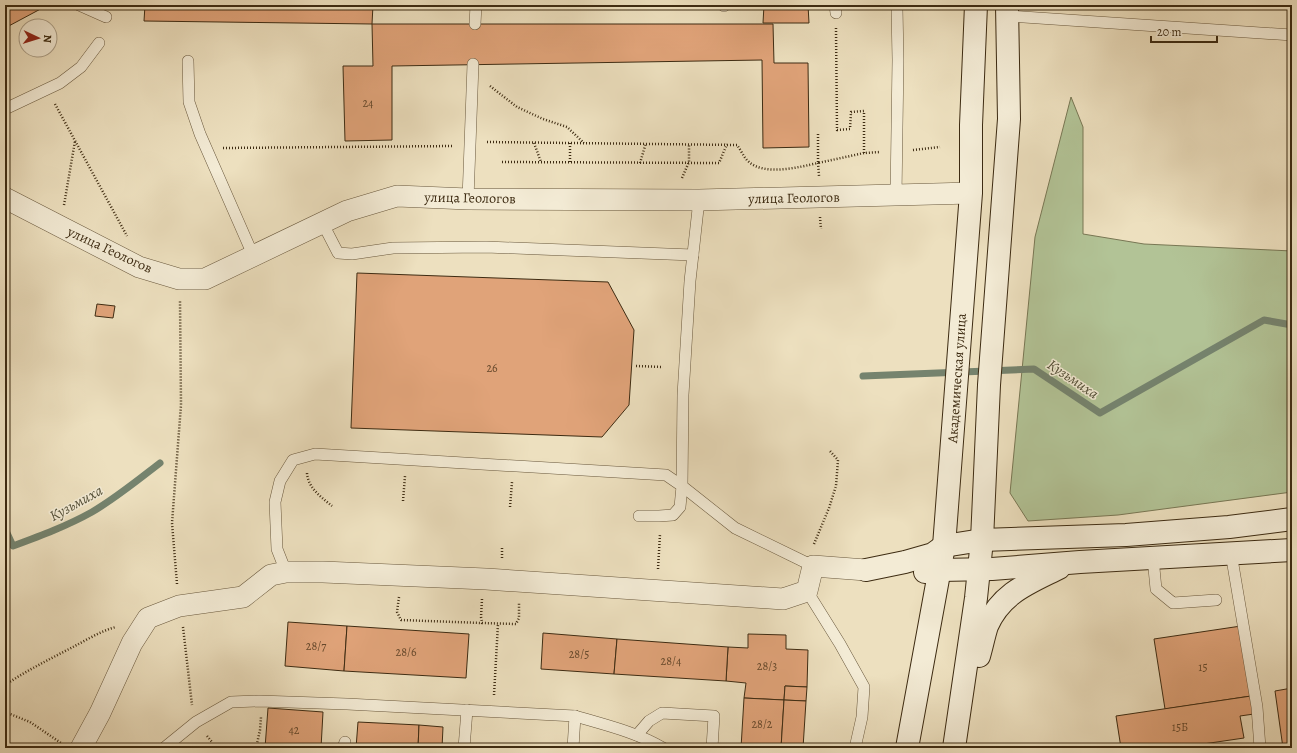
<svg xmlns="http://www.w3.org/2000/svg" width="1297" height="753" font-family="Alegreya,serif">
<rect width="100%" height="100%" fill="#ede0bf"/>
<filter id="stains"><feTurbulence type="fractalNoise" baseFrequency=".005" numOctaves="4"/><feColorMatrix values="0 0 0 0 .2 0 0 0 0 .09 0 0 0 0 .02 0 0 0 .5 -.17"/></filter>
<radialGradient id="worn" r=".72"><stop offset=".6" stop-color="#630" stop-opacity="0"/><stop offset="1" stop-color="#630" stop-opacity=".3"/></radialGradient>
<polygon fill="#b2c396" stroke="#787754" points="1071,97 1083,127 1083,234 1144,244 1292,251 1292,492 1118,515 1028,521 1010,493 1035,237"/>
<g fill="none" stroke-linecap="round" stroke-linejoin="round">
<g stroke="#75836e" stroke-width="7">
<polyline points="863,376 1034,369 1100,413 1264,320 1292,325"/>
<path d="M5 533H7L13 546C40 536 67 526 92 512 116 498 138 480 160 463"/>
</g>
</g>
<g fill="#e0a379" stroke="#3d2b12">
<polygon points="5,5 48,5 5,28"/>
<polygon points="145,5 373,5 372,24 144,21"/>
<polygon points="764,5 808,5 809,23 763,23"/>
<polygon points="372,24 773,24 774,63 808,63 809,147 763,148 762,60 392,66 392,140 345,141 343,66 373,66"/>
<polygon points="357,273 608,282 634,330 629,405 602,437 351,428"/>
<polygon points="97,304 115,306 113,318 95,316"/>
<polygon points="288,622 347,626 344,671 285,666"/>
<polygon points="347,626 469,634 466,678 344,671"/>
<polygon points="1241,626 1251,696 1165,709 1154,639"/>
<polygon points="543,633 617,639 614,674 541,669"/>
<polygon points="748,634 786,635 786,649 808,650 807,687 785,686 784,700 744,698 746,683 726,681 728,647 748,648"/>
<polygon points="617,639 728,647 726,681 614,674"/>
<polygon points="785,686 807,687 806,701 784,700"/>
<polygon points="1292,688 1292,748 1283,748 1275,691"/>
<polygon points="1251,696 1254,714 1240,716 1244,738 1176,748 1121,748 1116,716"/>
<polygon points="744,698 784,700 781,748 741,748"/>
<polygon points="784,700 806,701 803,748 781,748"/>
<polygon points="268,708 323,712 321,748 265,748"/>
<polygon points="358,722 419,725 418,748 356,748"/>
<polygon points="419,725 443,727 442,748 418,748"/>
</g>
<g fill="none" stroke-linecap="round" stroke-linejoin="round">
<defs>
<g id="lane">
<polyline points="79,5 106,17"/>
<polyline points="835,5 836,13"/>
<polyline points="724,6 725,5"/>
<polyline points="1008,16 1292,35"/>
<polyline points="475,24 476,5"/>
<polyline points="188,61 189,102 200,134 253,255"/>
<polyline points="5,109 60,83 81,67 99,43"/>
<polyline points="896,196 898,60 897,8"/>
<polyline points="468,199 473,64"/>
<polyline points="699,200 690,281 683,395 682,486 735,528 813,566"/>
<polyline points="322,222 338,253 352,254 393,248 486,247 693,255"/>
<polyline points="1231,553 1257,707 1260,748"/>
<polyline points="1153,558 1156,589 1173,603 1216,600"/>
<polyline points="286,572 277,549 275,502 280,481 293,460 315,454 666,475 682,486 680,507 673,515 659,516 639,516"/>
<polyline points="807,591 840,644 864,687 862,717 855,748"/>
<path d="M575 716C605 725 636 732 663 748"/>
<polyline points="637,735 649,721 662,713 714,716 712,748"/>
<polyline points="164,748 196,722 231,702 259,701 347,704 575,716 573,748"/>
<polyline points="343,748 345,742"/>
<polyline points="464,748 467,710"/>
</g>
<g id="street">
<polyline points="5,198 139,267 179,279 205,279 347,211 397,196 468,199 699,200 971,193"/>
<polyline points="81,748 100,713 132,643 148,618 179,606 243,597 271,575 286,572 323,572 486,579 783,599 807,591 813,566 866,570"/>
</g>
<g id="secondary">
<polyline points="866,570 905,562 933,554 944,546 982,540 1126,535 1229,527 1292,519"/>
<polyline points="925,572 940,570 992,569 1080,562 1292,550"/>
<path d="M979 656C982 646 984 635 987 626 1001 593 1029 583 1059 568"/>
<polyline points="907,748 944,546 971,193 971,125 976,5"/>
<polyline points="954,748 976,598 982,540 989,385 1009,119 1007,5"/>
</g>
</defs>
<use href="#lane" stroke="#69583d" stroke-width="12"/>
<use href="#street" stroke="#69583d" stroke-width="22"/>
<use href="#secondary" stroke="#3d2b12" stroke-width="24"/>
<g stroke="#3d2b12" stroke-width="2.5" stroke-dasharray="1 2" stroke-linecap="butt">
<polyline points="836,28 837,130 850,129 851,112 864,111 864,153 880,152"/>
<polyline points="490,86 517,107 543,119 567,127 584,143"/>
<polyline points="55,104 127,236"/>
<polyline points="818,134 818,163 864,153"/>
<path d="M487 142 737 145C741 150 744 158 749 162 765 176 800 167 818 163L819 176"/>
<polyline points="534,143 541,162"/>
<polyline points="223,148 454,146"/>
<polyline points="913,150 940,147"/>
<polyline points="502,162 719,163 727,144"/>
<polyline points="570,162 570,143"/>
<polyline points="640,163 646,143"/>
<polyline points="682,178 689,162 689,144"/>
<polyline points="64,205 75,141"/>
<polyline points="820,217 821,229"/>
<polyline points="636,366 663,367"/>
<path d="M307 473C308 488 321 497 332 506"/>
<polyline points="403,501 405,476"/>
<polyline points="510,507 512,482"/>
<polyline points="814,544 829,508 836,486 838,460 829,450"/>
<polyline points="502,558 502,547"/>
<polyline points="658,569 660,534"/>
<polyline points="177,584 172,523 181,405 180,300"/>
<polyline points="399,597 397,612 401,620 482,623"/>
<polyline points="482,599 481,617 482,623 516,624 519,618 519,603"/>
<polyline points="183,627 192,705"/>
<path d="M5 685C26 671 48 660 71 648 85 641 100 631 116 627"/>
<polyline points="494,695 498,624"/>
<polyline points="5,712 30,722 61,743"/>
<polyline points="207,736 212,742 213,748"/>
<polyline points="256,748 260,730 261,717"/>
</g>
<use href="#lane" stroke="#f3ebd5" stroke-width="11"/>
<use href="#street" stroke="#f3ebd5" stroke-width="21"/>
<use href="#secondary" stroke="#f3ebd5" stroke-width="22"/>
</g>
<g text-anchor="middle" dominant-baseline="central" stroke-width="3" stroke-linejoin="round" paint-order="stroke">
<g font-size="12" fill="#66492c">
<text x="368" y="103">24</text>
<text x="492" y="368">26</text>
<text x="316" y="646">28/7</text>
<text x="406" y="652">28/6</text>
<text x="579" y="654">28/5</text>
<text x="671" y="661">28/4</text>
<text x="767" y="666">28/3</text>
<text x="1203" y="667">15</text>
<text x="762" y="724">28/2</text>
<text x="1180" y="727">15Б</text>
<text x="294" y="730">42</text>
</g>
<g font-size="14" fill="#3d2b12" stroke="#f3ebd5">
<text transform="translate(470 198) rotate(1)">улица Геологов</text>
<text transform="translate(794 198) rotate(-1)">улица Геологов</text>
<text transform="translate(110 250) rotate(25)">улица Геологов</text>
<text transform="translate(957 378) rotate(-86)">Академическая улица</text>
</g>
<g font-size="15" font-style="italic" fill="#545038" stroke="#f3ebd5">
<text transform="translate(1073 379) rotate(34)">Кузьмиха</text>
<text transform="translate(76 503) rotate(-29)">Кузьмиха</text>
</g>
</g>
<rect width="1297" height="753" fill="none" stroke="#ede0bf" stroke-width="20"/>
<rect x="6" y="6" width="1285" height="741" fill="none" stroke="#3d2b12" stroke-width="2"/>
<rect x="10" y="10" width="1277" height="733" fill="none" stroke="#3d2b12"/>
<g transform="translate(38 38) rotate(94)"><circle r="19" fill="#f3ebd5" stroke="#aa9e87"/>
<path d="M0-3L7 15L0 10L-7 15Z" fill="#8f2418"/>
<text y="-6" font-size="11" font-weight="bold" text-anchor="middle" fill="#3d2b12">N</text>
</g>
<path d="M1151 36v6h66v-6" fill="none" stroke="#3d2b12" stroke-width="2"/>
<text x="1157" y="36" font-size="12" fill="#3d2b12" stroke="#f3ebd5" stroke-width="3" paint-order="stroke">20 m</text>
<rect width="100%" height="100%" filter="url(#stains)"/>
<rect width="100%" height="100%" fill="url(#worn)"/>
</svg>
